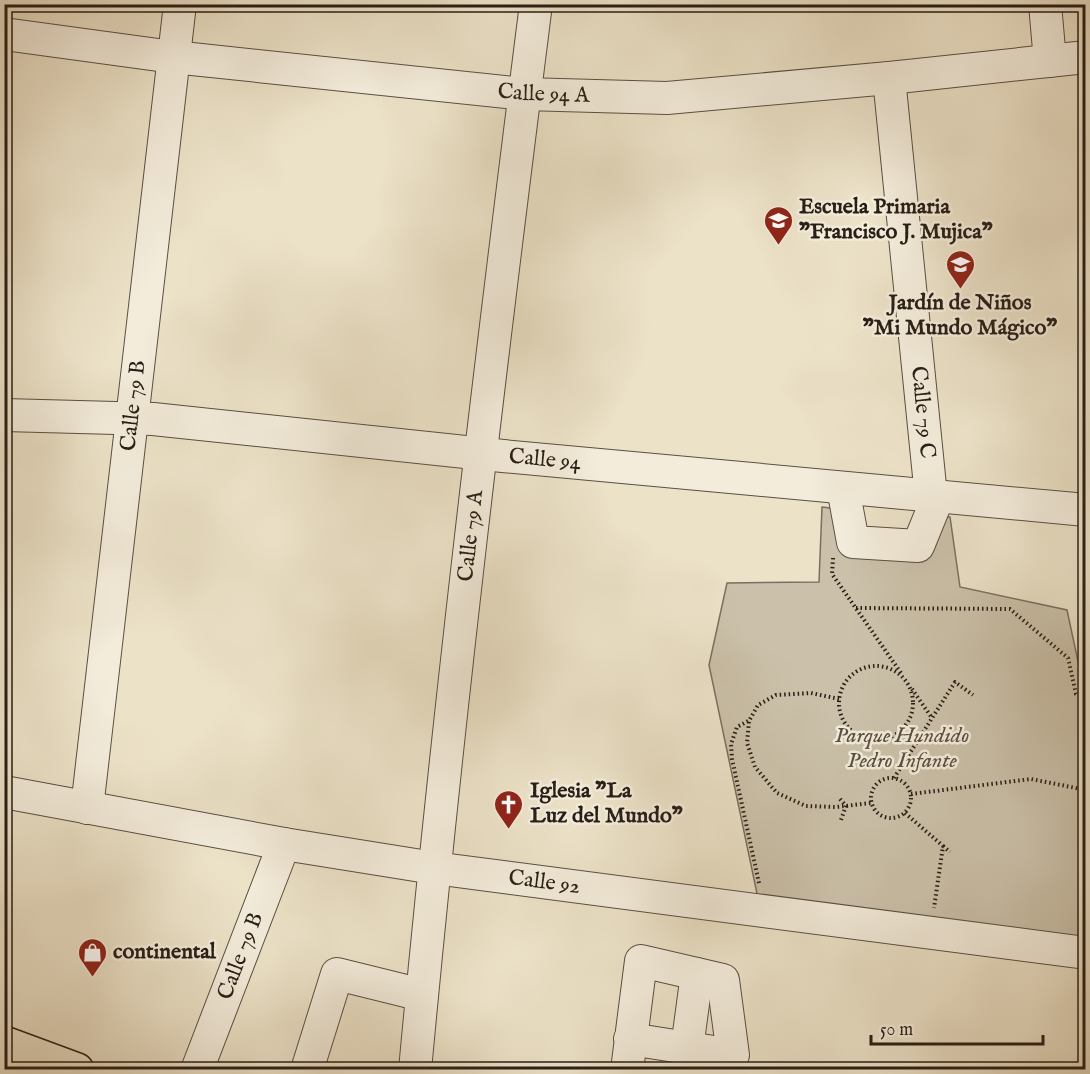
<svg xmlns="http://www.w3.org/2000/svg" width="1090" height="1074" font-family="'IM FELL English',serif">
<rect width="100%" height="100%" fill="#ece2c8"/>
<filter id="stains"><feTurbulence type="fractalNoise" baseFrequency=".00333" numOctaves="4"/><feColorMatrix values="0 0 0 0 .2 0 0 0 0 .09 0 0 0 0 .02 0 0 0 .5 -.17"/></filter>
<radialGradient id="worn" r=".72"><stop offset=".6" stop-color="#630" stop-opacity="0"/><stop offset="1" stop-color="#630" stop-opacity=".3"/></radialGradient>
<polygon fill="#cbc1aa" stroke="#7a7060" stroke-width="1.5" points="822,507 838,509 846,553 944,517 950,517 960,587 1067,610 1085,694 1085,946 759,903 709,665 727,583 819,582"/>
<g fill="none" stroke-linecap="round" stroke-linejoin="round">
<defs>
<g id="minor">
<polyline points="1045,4 1050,61"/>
<path id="s1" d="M4 34 173 57 524 94 667 98 889 78 1086 57"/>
<path id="s2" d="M889 78 931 496"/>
<path id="s3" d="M4 415 153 419 503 456 1086 510"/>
<polyline points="843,488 853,542 918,546 938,497"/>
<path id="s4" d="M4 792 284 844 434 868 1086 953"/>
<path id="s5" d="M87 808 180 4"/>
<polyline points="687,1048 697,974"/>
<path id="s6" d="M197 1070 284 844"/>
<polyline points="307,1070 337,974 422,995"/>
<path id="s7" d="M415 1070C448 714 491 359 536 4"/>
<polyline points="627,1070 641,961 723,980 733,1055 630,1039"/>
</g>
<polyline id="major" points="4,1043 77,1070"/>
</defs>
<use href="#minor" stroke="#594f42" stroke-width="34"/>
<use href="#major" stroke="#281e16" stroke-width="36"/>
<g stroke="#281e16" stroke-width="4" stroke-dasharray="1.5 3" stroke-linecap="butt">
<polyline points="833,558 832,574 901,673"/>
<polyline points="856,608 1010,609 1068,658 1076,694 1086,702"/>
<circle cx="876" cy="703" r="37"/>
<polyline points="912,689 932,718"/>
<polyline points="839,699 811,693 776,695 758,705 749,721 747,743 755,767 777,793 806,806 836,807 871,803"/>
<polyline points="748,721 737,727 731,744 732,759 759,883"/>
<circle cx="891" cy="798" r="20"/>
<polyline points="894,778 955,682 973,695"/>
<polyline points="911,794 1031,779 1086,790"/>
<polyline points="840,799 846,806 841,820"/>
<polyline points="905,813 943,846 934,908"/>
<polyline points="943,846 950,852"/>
</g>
<use href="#minor" stroke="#f3ecdb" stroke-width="32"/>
<use href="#major" stroke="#ece2c8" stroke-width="33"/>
</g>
<defs>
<symbol id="school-pin" viewBox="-11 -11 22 30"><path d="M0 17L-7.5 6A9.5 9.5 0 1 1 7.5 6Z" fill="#8f2418" stroke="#f3ecdb"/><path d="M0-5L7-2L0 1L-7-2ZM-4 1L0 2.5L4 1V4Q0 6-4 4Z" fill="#fff"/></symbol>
<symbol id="church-pin" viewBox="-11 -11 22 30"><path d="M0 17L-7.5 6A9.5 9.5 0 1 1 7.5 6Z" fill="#8f2418" stroke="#f3ecdb"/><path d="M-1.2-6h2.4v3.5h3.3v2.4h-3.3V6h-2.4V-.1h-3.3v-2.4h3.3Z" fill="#fff"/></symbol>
<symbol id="shop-pin" viewBox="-11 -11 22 30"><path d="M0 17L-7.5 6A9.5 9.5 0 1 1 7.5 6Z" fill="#8f2418" stroke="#f3ecdb"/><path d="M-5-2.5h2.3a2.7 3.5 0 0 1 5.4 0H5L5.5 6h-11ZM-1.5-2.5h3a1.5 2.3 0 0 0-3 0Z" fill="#fff"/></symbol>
</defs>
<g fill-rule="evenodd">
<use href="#school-pin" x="762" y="204" width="33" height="45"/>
<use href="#school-pin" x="944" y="248" width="33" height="45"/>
<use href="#church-pin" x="492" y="788" width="33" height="45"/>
<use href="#shop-pin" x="76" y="936" width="33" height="45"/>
</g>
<g text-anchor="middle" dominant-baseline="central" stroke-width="5" stroke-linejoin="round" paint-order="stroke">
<g font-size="22" fill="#281e16" stroke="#f3ecdb">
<text stroke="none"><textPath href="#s1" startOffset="543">Calle 94 A</textPath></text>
<text stroke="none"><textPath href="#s5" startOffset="405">Calle 79 B</textPath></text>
<text stroke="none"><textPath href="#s2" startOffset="336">Calle 79 C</textPath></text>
<text stroke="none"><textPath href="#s3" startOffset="543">Calle 94</textPath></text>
<text stroke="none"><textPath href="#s7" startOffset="537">Calle 79 A</textPath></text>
<text stroke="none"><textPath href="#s4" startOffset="548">Calle 92</textPath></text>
<text stroke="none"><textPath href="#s6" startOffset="122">Calle 79 B</textPath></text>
</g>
<g font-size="22" font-weight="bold" fill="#281e16" stroke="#f3ecdb" text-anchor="start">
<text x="799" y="207">Escuela Primaria<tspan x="799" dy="25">"Francisco J. Mujica"</tspan></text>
<text x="960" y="303" text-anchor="middle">Jardín de Niños<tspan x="960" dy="25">"Mi Mundo Mágico"</tspan></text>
<text x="530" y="791">Iglesia "La<tspan x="530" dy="25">Luz del Mundo"</tspan></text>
<text x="113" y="952">continental</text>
</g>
<g font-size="22" font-style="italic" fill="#594f42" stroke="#f3ecdb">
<text x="902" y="736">Parque Hundido<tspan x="902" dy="25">Pedro Infante</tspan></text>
</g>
</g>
<rect width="1090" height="1074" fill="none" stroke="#ece2c8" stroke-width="24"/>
<rect x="6" y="6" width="1078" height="1062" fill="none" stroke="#281e16" stroke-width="3"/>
<rect x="12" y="12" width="1066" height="1050" fill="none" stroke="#281e16" stroke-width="1.5"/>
<path d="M871 1035v9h172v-9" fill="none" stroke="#281e16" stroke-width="3"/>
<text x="880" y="1035" font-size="18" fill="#281e16" stroke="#f3ecdb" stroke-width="4.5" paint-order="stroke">50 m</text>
<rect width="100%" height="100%" filter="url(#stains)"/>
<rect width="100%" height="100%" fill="url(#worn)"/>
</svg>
